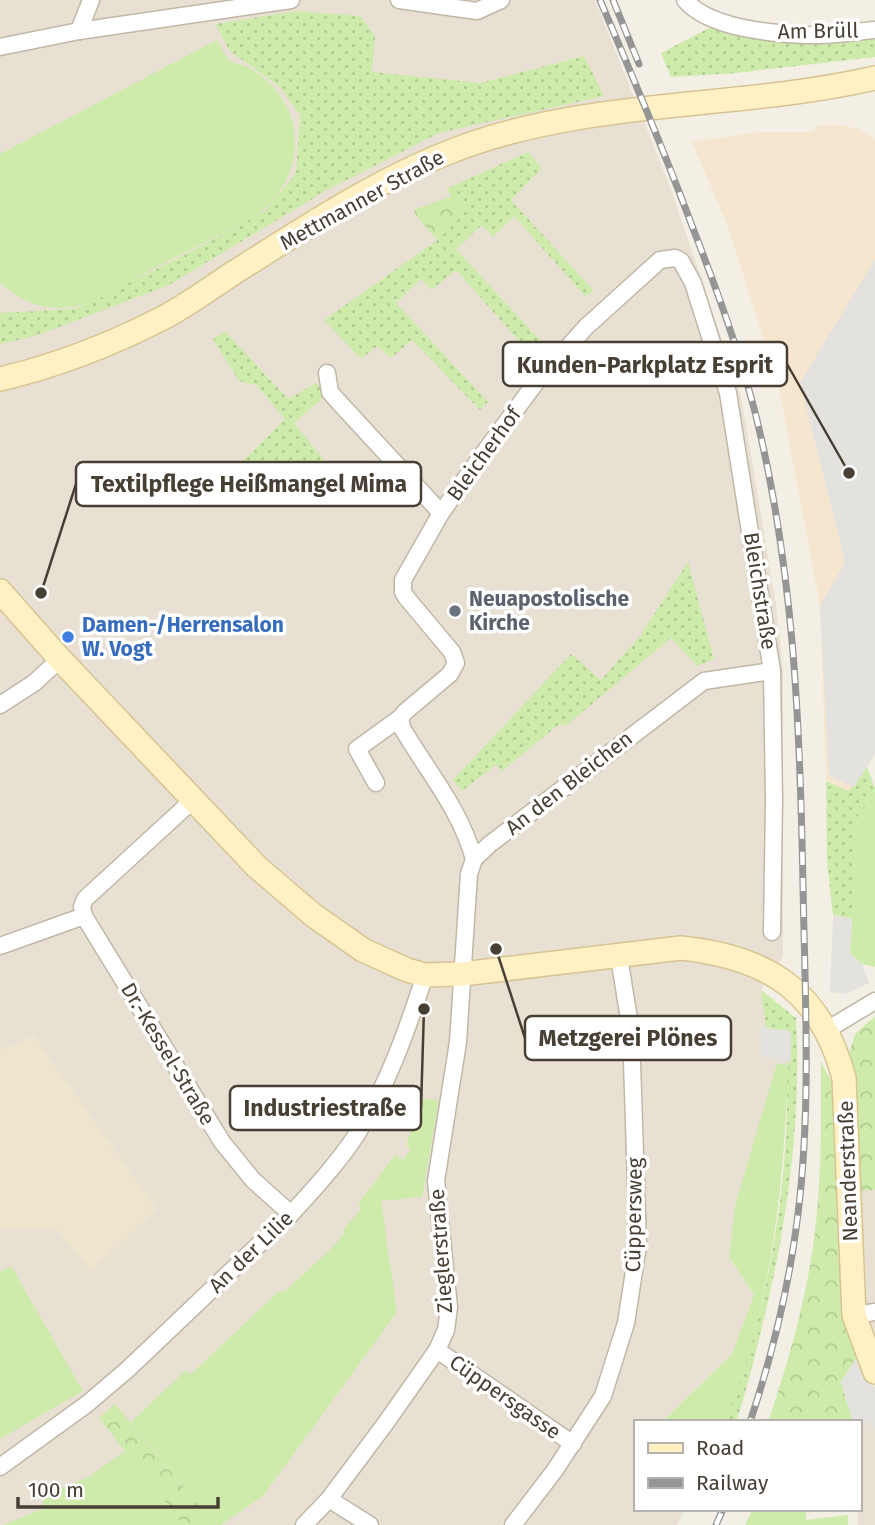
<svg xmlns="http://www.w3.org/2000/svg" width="875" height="1525" font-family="'Fira Sans',sans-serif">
<defs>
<pattern id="grass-dots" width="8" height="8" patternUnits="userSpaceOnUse" patternTransform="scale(1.75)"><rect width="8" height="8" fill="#ceebab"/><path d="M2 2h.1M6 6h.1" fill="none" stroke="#b2cb94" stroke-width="1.8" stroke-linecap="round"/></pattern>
<pattern id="forest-crowns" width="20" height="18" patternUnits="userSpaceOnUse" patternTransform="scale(1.75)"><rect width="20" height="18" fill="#ceebab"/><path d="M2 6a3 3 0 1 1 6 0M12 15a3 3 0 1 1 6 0" fill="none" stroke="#b2cb94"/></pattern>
</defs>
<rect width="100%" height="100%" fill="#f4efe5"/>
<g fill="#e8e1d3">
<polygon points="0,0 595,0 671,189 741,396 776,605 783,670 783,957 761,990 785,1034 788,1066 777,1063 729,1257 754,1295 732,1354 662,1422 635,1422 635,1509 685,1509 677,1525 0,1525"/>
<polygon points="875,1190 875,1339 868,1320 862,1282 857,1191"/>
<polygon points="865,1420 875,1428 875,1525 858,1525 859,1429"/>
</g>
<polygon fill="#f7e6cf" points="818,125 840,125 859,129 875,140 875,751 849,791 826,780 820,606 779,388 728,227 692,142 759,132 813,132"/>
<polygon fill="#eee5ce" points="34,1036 157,1209 91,1271 56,1229 15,1229 0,1231 0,1050"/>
<g fill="url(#grass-dots)">
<polygon points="296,11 360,16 375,36 372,72 480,83 584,56 604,96 439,133 327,190 169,285 38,335 0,344 0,313 75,309 175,260 265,211 296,173 300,115 279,86 230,51 215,24"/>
<polygon points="709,28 779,41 875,39 875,57 737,73 671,77 661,53"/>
<polygon points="528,152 542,168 511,200 594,291 585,296 514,216 493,237 482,225 456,249 540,340 528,351 456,270 432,290 421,279 396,303 488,402 480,410 412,340 391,358 377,346 361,359 324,320 439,239 464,212 446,189"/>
<polygon points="225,331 288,399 316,383 326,395 294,423 324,460 279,500 242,462 285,419 256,385 239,381 213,339"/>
<polygon points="688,562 714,659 697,666 671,638 568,724 557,726 502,771 496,765 462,791 453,780 571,654 601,680 640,636"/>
<polygon points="866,765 875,788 875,796 857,817 852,919 833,915 827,862 826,781 849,791"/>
<path d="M761 990 796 1018C802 1124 786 1232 760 1335 753 1364 746 1393 736 1422H724C771 1312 795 1153 785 1035L766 1029Z"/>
</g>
<g fill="url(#forest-crowns)">
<polygon points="452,196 465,212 439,239 436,239 414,213 416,209"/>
<polygon points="875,1016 875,1190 857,1191 854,1094 849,1053 855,1034"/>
<path d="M821 1062 831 1081 837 1157 838 1220 843 1266 859 1354 841 1382 853 1422H768C788 1363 806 1301 814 1239 822 1180 821 1121 821 1062Z"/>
<polygon points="115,1404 216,1525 183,1525 99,1418"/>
</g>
<g fill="#ceebab">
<path d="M217 40C221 46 226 59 232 62 235 64 239 64 243 65 254 70 265 78 273 87 311 127 297 190 252 218 218 235 185 253 151 270 123 285 91 309 58 308 36 308 16 297 0 283V154Z"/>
<polygon points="875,796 875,967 862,964 850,953 857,817"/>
<path d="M777 1063 788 1066C784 1186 772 1310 724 1422H662L732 1354 754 1295 729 1257 735 1206Z"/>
<polygon points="423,1099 439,1100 422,1197 381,1201 397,1312 263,1496 221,1525 216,1525 131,1422 185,1371 191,1374 279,1291 284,1292 334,1246 345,1232 343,1230 362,1208 358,1204 395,1155 403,1160 411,1149 406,1145"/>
<polygon points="11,1266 83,1391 0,1439 0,1272"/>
<polygon points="125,1451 183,1525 3,1525 43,1509 43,1495 87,1478"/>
<polygon points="753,1509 806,1509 806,1520 848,1515 848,1525 745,1525"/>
</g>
<g fill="#e4e2de">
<polygon points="875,259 875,754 854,787 829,776 820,606 845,562 800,383"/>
<polygon points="833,915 852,919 850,953 862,964 869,983 846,994 830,992"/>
<polygon points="760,1027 791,1031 791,1063 762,1056"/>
<polygon points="859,1354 875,1389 875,1428 865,1420 859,1429 859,1422 853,1422 841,1382"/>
</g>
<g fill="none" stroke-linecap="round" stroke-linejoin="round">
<defs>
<g id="street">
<polyline points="399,0 477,11 501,0"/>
<path d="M685 0C709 28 769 33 804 35 827 36 852 32 875 30"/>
<polyline points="79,31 91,0"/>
<polyline points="0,47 79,31 291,0"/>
<polyline points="327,373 330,392 336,399 441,513"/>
<polyline points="0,705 34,683 60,659"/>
<polyline points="376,783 357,749 400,718"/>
<polyline points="193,800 85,899 82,907 84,916 222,1142 253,1180 291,1214"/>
<path d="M474 859C460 809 428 772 402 728L400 718 405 712 450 674 456 663 452 652 406 597 403 592V580L441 513 483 454 534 385 586 327 660 260 675 258 681 261 693 283 728 393 772 671 774 800 772 932"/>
<polyline points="0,946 84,916"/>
<polyline points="825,1031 875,1001"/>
<polyline points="854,1315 875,1312"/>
<polyline points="437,1350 573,1444"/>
<path d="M0 1467 87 1404 127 1370 291 1214C314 1189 338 1163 357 1134 388 1085 407 1030 425 975"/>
<polyline points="329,1499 370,1525"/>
<polyline points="304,1525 329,1499 385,1424 437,1350 446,1330 449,1307 436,1181 458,1042 469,874 474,859 490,844 704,681 772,671"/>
<polyline points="513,1525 555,1470 603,1396 626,1323 638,1246 631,1031 619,957"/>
</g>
<g id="secondary">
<path d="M0 379C56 366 112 344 163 318 188 305 212 287 235 272 305 228 375 181 452 151 587 98 736 110 875 78"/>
<path d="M0 591 60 659 257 867 313 915 363 950 407 970 425 975 462 974 681 948C768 957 821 991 844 1078L854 1315 875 1372"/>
</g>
</defs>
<use href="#street" stroke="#c0b7a7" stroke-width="19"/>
<use href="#secondary" stroke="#d7c492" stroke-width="26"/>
<use href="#street" stroke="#fff" stroke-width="16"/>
<use href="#secondary" stroke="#fff1c4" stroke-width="23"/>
<defs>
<g id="rail">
<path d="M600 0C633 77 665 153 694 231 717 290 739 350 755 412 794 569 800 724 803 885 805 1000 812 1116 796 1229 787 1295 771 1359 750 1422"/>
<polyline points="613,0 639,64"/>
<polyline points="716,1525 723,1509"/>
</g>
</defs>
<use href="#rail" stroke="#959595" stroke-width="7"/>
<use href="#rail" stroke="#fff" stroke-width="4.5" stroke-dasharray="13" stroke-linecap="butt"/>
</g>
<circle fill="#6b7280" stroke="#fff" stroke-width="2.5" cx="455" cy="611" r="7"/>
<circle fill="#3f7fe0" stroke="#fff" stroke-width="2.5" cx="68" cy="637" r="7"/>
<g text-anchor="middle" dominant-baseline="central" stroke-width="7" stroke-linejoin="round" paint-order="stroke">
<g font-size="21" fill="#473f34" stroke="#fff">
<text transform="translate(818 31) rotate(-1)">Am Brüll</text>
<text transform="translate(362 200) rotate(-29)">Mettmanner Straße</text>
<text transform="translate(484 454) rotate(-54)">Bleicherhof</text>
<text transform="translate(760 591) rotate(81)">Bleichstraße</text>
<text transform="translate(569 783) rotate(-38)">An den Bleichen</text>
<text transform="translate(168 1054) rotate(59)">Dr.-Kessel-Straße</text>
<text transform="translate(848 1171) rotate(-92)">Neanderstraße</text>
<text transform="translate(634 1215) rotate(-89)">Cüppersweg</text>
<text transform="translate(441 1251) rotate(-94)">Zieglerstraße</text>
<text transform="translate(251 1252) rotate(-44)">An der Lilie</text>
<text transform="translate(505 1397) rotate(35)">Cüppersgasse</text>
</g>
<g font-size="21" font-weight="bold" fill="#5b616d" stroke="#fff" text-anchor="start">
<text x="469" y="599">Neuapostolische<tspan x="469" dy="24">Kirche</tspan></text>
</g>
<g font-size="21" font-weight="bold" fill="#366cbe" stroke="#fff" text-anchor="start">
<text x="82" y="625">Damen-/Herrensalon<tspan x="82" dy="24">W. Vogt</tspan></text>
</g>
</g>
<path fill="none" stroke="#473f34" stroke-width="2.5" d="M849 473L787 364M41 593L76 484M496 949L525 1038M424 1009L421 1108"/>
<g fill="#473f34" stroke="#fff" stroke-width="2.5">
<circle cx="849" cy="473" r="7"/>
<circle cx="41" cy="593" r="7"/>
<circle cx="496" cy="949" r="7"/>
<circle cx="424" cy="1009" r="7"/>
</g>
<g fill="#fff" stroke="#473f34" stroke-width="2.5">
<rect x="503" y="342" width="284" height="44" rx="7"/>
<rect x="76" y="462" width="345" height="44" rx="7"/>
<rect x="525" y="1016" width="206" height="44" rx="7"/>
<rect x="230" y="1086" width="191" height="44" rx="7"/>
</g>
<g font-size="23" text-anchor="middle" font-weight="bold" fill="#473f34">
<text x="645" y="373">Kunden-Parkplatz Esprit</text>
<text x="249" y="492">Textilpflege Heißmangel Mima</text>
<text x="628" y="1046">Metzgerei Plönes</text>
<text x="325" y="1116">Industriestraße</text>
</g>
<rect x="634" y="1420" width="228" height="91" fill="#ffffff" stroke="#b5b2ae" stroke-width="2"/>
<rect x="648" y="1443" width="35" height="10" fill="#fff1c4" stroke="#b5b2ae" stroke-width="2"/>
<text x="696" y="1455" font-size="21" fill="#473f34">Road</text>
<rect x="648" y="1478" width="35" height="10" fill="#959595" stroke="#b5b2ae" stroke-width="2"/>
<text x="696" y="1490" font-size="21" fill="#473f34">Railway</text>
<path d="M18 1497v10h200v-10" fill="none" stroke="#473f34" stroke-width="3.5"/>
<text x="28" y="1497" font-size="21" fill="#473f34" stroke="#ffffff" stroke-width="5" paint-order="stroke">100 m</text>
</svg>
